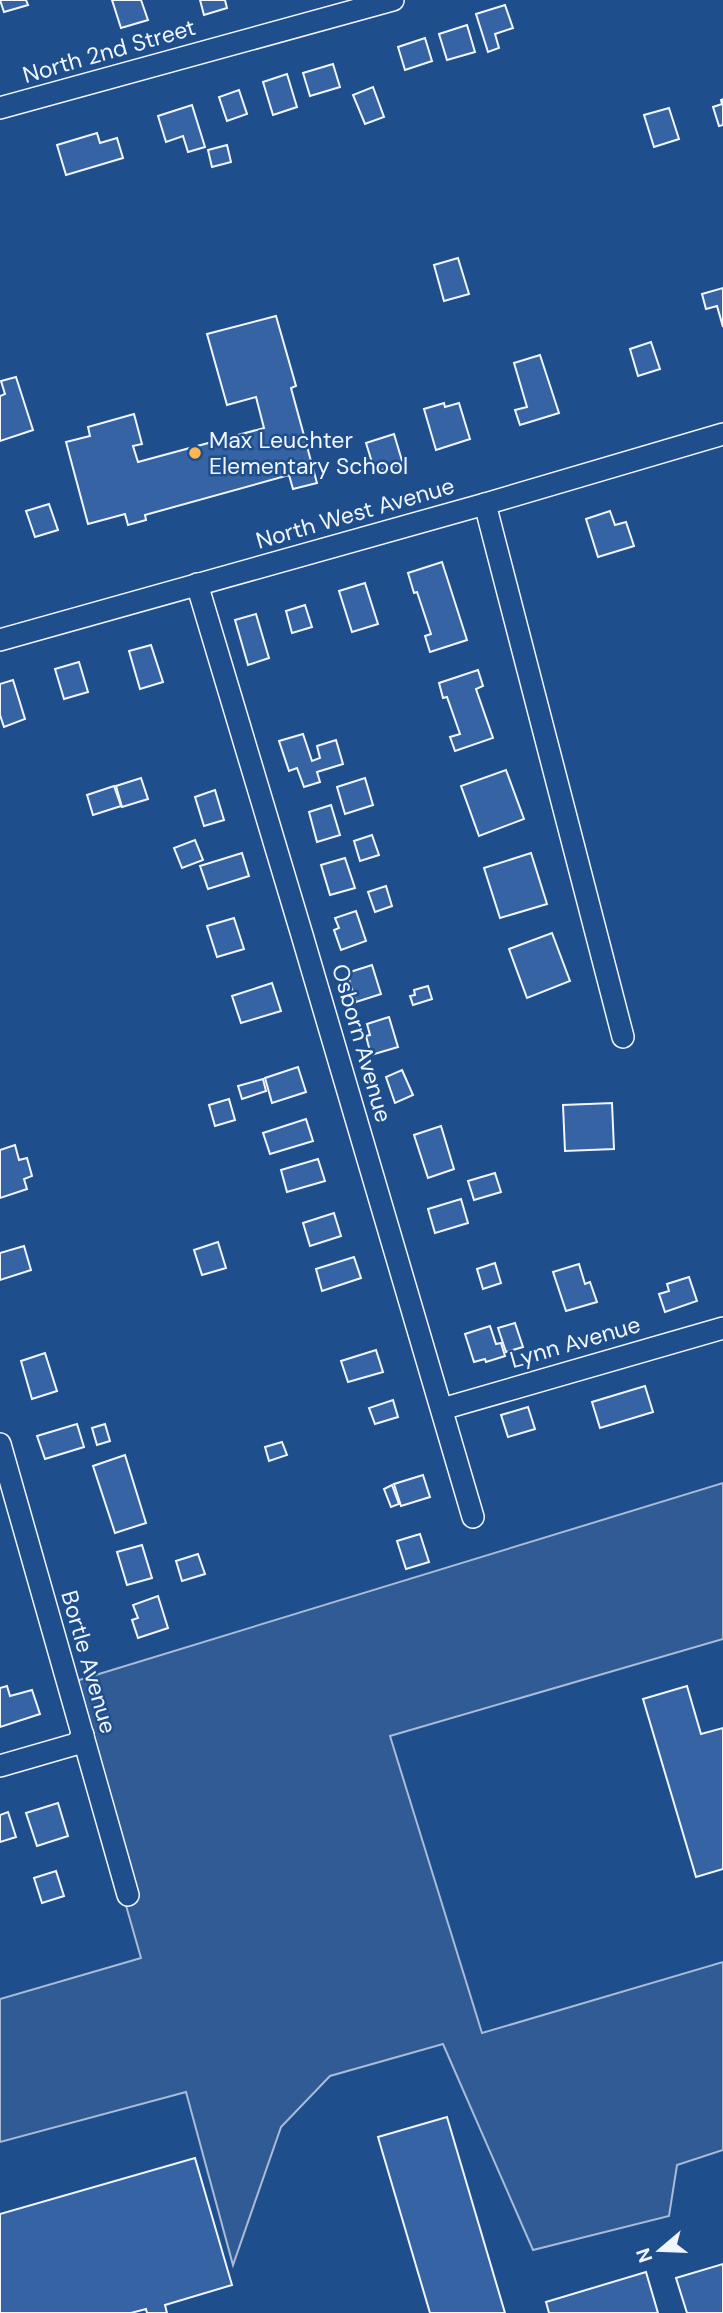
<svg xmlns="http://www.w3.org/2000/svg" width="723" height="2313" font-family="'DM Sans',sans-serif">
<rect width="100%" height="100%" fill="#1f4e8c"/>
<polygon fill="#305b95" stroke="#a8bbd7" stroke-width="2" points="723,1483 723,1639 390,1736 482,2033 723,1962 723,2150 677,2165 669,2216 533,2250 443,2044 330,2076 281,2127 233,2265 186,2092 0,2142 0,1999 141,1958 63,1685"/>
<g fill="#3563a3" stroke="#f2f6ff" stroke-width="2">
<polygon points="0,0 26,0 28,5 4,12"/>
<polygon points="112,0 141,0 148,20 121,28"/>
<polygon points="200,0 225,0 227,8 204,15"/>
<polygon points="505,5 513,28 495,34 499,48 488,52 476,14"/>
<polygon points="467,25 475,52 447,60 439,34"/>
<polygon points="425,38 432,61 405,70 398,47"/>
<polygon points="333,64 340,87 310,96 303,73"/>
<polygon points="287,74 297,107 273,115 263,82"/>
<polygon points="373,87 384,117 365,124 353,95"/>
<polygon points="239,90 247,114 227,121 219,97"/>
<polygon points="723,99 723,125 719,126 713,107 722,104 721,100"/>
<polygon points="192,105 205,147 188,152 183,136 166,142 158,116"/>
<polygon points="669,108 679,139 654,147 644,115"/>
<polygon points="97,133 100,143 117,138 123,158 66,175 57,145"/>
<polygon points="227,145 231,162 212,167 208,150"/>
<polygon points="458,258 469,294 444,301 434,265"/>
<polygon points="723,288 723,327 717,306 706,309 702,294"/>
<polygon points="276,316 296,386 291,388 317,483 293,489 289,475 145,515 146,520 128,525 125,514 88,524 66,442 90,436 88,427 134,414 142,444 133,446 138,462 264,428 256,397 227,405 207,334"/>
<polygon points="651,342 660,369 638,376 630,349"/>
<polygon points="540,355 559,413 520,425 515,410 527,407 514,363"/>
<polygon points="16,377 33,430 0,441 0,396 5,394 1,381"/>
<polygon points="444,403 445,407 459,403 470,439 436,450 424,409"/>
<polygon points="394,434 403,464 375,472 366,443"/>
<polygon points="49,504 58,530 35,537 26,511"/>
<polygon points="610,511 615,525 626,522 634,546 598,557 586,519"/>
<polygon points="442,562 467,640 430,652 425,636 431,634 417,592 414,593 408,573"/>
<polygon points="365,583 378,624 352,632 339,591"/>
<polygon points="305,605 312,627 292,633 286,611"/>
<polygon points="256,614 269,658 248,665 235,620"/>
<polygon points="151,645 163,682 140,689 129,651"/>
<polygon points="79,662 88,692 64,699 55,669"/>
<polygon points="478,670 483,686 476,689 493,738 455,751 450,737 460,734 447,697 443,698 439,683"/>
<polygon points="13,680 25,719 4,727 0,715 0,684"/>
<polygon points="303,734 312,761 320,758 317,746 336,740 343,764 317,772 320,782 304,787 297,768 289,771 279,741"/>
<polygon points="506,770 524,819 479,836 461,786"/>
<polygon points="141,778 148,799 122,807 116,786"/>
<polygon points="365,778 373,805 345,814 337,787"/>
<polygon points="114,786 121,806 93,815 87,795"/>
<polygon points="215,790 224,820 204,826 195,797"/>
<polygon points="331,805 340,835 317,842 309,812"/>
<polygon points="372,835 379,855 360,861 354,841"/>
<polygon points="195,840 203,860 182,868 174,848"/>
<polygon points="242,853 249,876 208,889 200,866"/>
<polygon points="531,853 547,904 500,918 484,868"/>
<polygon points="345,858 355,888 330,895 321,865"/>
<polygon points="386,886 392,906 375,912 368,892"/>
<polygon points="356,911 366,941 341,950 334,930 339,928 335,918"/>
<polygon points="234,918 244,949 217,957 207,926"/>
<polygon points="552,933 570,981 527,998 509,949"/>
<polygon points="372,965 381,994 356,1002 347,973"/>
<polygon points="272,983 281,1011 241,1023 232,996"/>
<polygon points="428,986 432,999 413,1005 410,996 415,995 414,990"/>
<polygon points="389,1017 398,1047 371,1055 366,1036 370,1035 367,1024"/>
<polygon points="298,1067 306,1092 272,1103 265,1078"/>
<polygon points="402,1070 413,1095 395,1103 386,1077"/>
<polygon points="263,1079 266,1091 242,1099 238,1086"/>
<polygon points="229,1099 235,1120 215,1126 209,1105"/>
<polygon points="612,1103 614,1149 565,1151 563,1105"/>
<polygon points="306,1119 313,1141 270,1154 263,1133"/>
<polygon points="441,1126 454,1169 428,1178 414,1135"/>
<polygon points="15,1145 19,1160 27,1158 32,1176 24,1179 27,1189 0,1198 0,1150"/>
<polygon points="318,1159 325,1181 287,1192 281,1170"/>
<polygon points="495,1173 501,1192 474,1200 468,1181"/>
<polygon points="461,1199 468,1223 435,1233 428,1209"/>
<polygon points="334,1213 341,1236 310,1246 303,1223"/>
<polygon points="218,1242 226,1268 202,1275 194,1250"/>
<polygon points="24,1246 31,1270 0,1280 0,1253"/>
<polygon points="354,1257 361,1278 322,1291 316,1269"/>
<polygon points="495,1263 501,1283 483,1289 477,1269"/>
<polygon points="579,1264 585,1284 590,1282 597,1302 566,1311 553,1272"/>
<polygon points="689,1277 697,1301 665,1312 659,1294 669,1291 667,1284"/>
<polygon points="515,1323 523,1347 506,1352 498,1328"/>
<polygon points="490,1326 496,1344 501,1343 505,1356 486,1362 485,1359 474,1362 465,1334"/>
<polygon points="376,1350 383,1372 348,1382 341,1361"/>
<polygon points="45,1353 57,1391 32,1399 21,1361"/>
<polygon points="645,1386 653,1412 600,1428 592,1402"/>
<polygon points="393,1400 398,1417 375,1424 369,1408"/>
<polygon points="528,1407 535,1429 508,1437 501,1415"/>
<polygon points="77,1424 84,1447 45,1459 37,1436"/>
<polygon points="105,1424 110,1441 97,1445 92,1428"/>
<polygon points="282,1442 287,1455 269,1461 265,1447"/>
<polygon points="125,1455 146,1523 115,1533 93,1466"/>
<polygon points="423,1475 430,1497 401,1506 394,1484"/>
<polygon points="392,1485 399,1504 391,1507 384,1489"/>
<polygon points="420,1534 429,1562 406,1569 397,1541"/>
<polygon points="142,1545 152,1578 127,1585 117,1552"/>
<polygon points="198,1554 205,1574 182,1581 176,1561"/>
<polygon points="158,1596 168,1628 138,1638 132,1620 138,1618 133,1605"/>
<polygon points="7,1686 10,1696 32,1690 40,1714 0,1727 0,1688"/>
<polygon points="687,1686 701,1734 723,1728 723,1869 696,1877 643,1699"/>
<polygon points="58,1803 68,1836 37,1846 26,1813"/>
<polygon points="8,1812 16,1837 0,1842 0,1815"/>
<polygon points="56,1871 64,1896 42,1903 34,1878"/>
<polygon points="447,2117 505,2313 430,2313 378,2137"/>
<polygon points="195,2158 232,2285 165,2305 167,2313 147,2313 146,2309 131,2313 0,2313 0,2214"/>
<polygon points="723,2264 723,2313 687,2313 676,2278"/>
<polygon points="646,2272 658,2313 549,2313 546,2302"/>
</g>
<g fill="none" stroke-linecap="round" stroke-linejoin="round">
<defs>
<g id="minor">
<polyline points="0,108 393,0"/>
<polyline points="485,504 623,1037"/>
<polyline points="197,584 302,935 473,1517"/>
<polyline points="0,640 485,504 723,434"/>
<polyline points="442,1409 723,1328"/>
<polyline points="0,1444 128,1895"/>
<polyline points="0,1766 76,1744 83,1735"/>
</g>
</defs>
<use href="#minor" stroke="#f2f6ff" stroke-width="24"/>
<use href="#minor" stroke="#1f4e8c" stroke-width="21"/>
</g>
<circle fill="#ffb74d" stroke="#1f4e8c" stroke-width="2.5" cx="195" cy="453" r="7"/>
<g text-anchor="middle" dominant-baseline="central" stroke-width="5" stroke-linejoin="round" paint-order="stroke">
<g font-size="23" fill="#f2f6ff" stroke="#1f4e8c">
<text transform="translate(109 51) rotate(-16)">North 2nd Street</text>
<text transform="translate(355 513) rotate(-16)">North West Avenue</text>
<text transform="translate(362 1043) rotate(74)">Osborn Avenue</text>
<text transform="translate(575 1342) rotate(-16)">Lynn Avenue</text>
<text transform="translate(89 1662) rotate(74)">Bortle Avenue</text>
</g>
<g font-size="23" fill="#f2f6ff" stroke="#1f4e8c" text-anchor="start">
<text x="209" y="440">Max Leuchter<tspan x="209" dy="26">Elementary School</tspan></text>
</g>
</g>
<g transform="translate(660 2250) rotate(251)" stroke="#1f4e8c" stroke-width="5" paint-order="stroke">
<path d="M0-5L12 26L0 18L-12 26Z" fill="#f2f6ff"/>
<text y="-10" font-size="19" font-weight="bold" text-anchor="middle" fill="#f2f6ff">N</text>
</g>
</svg>
